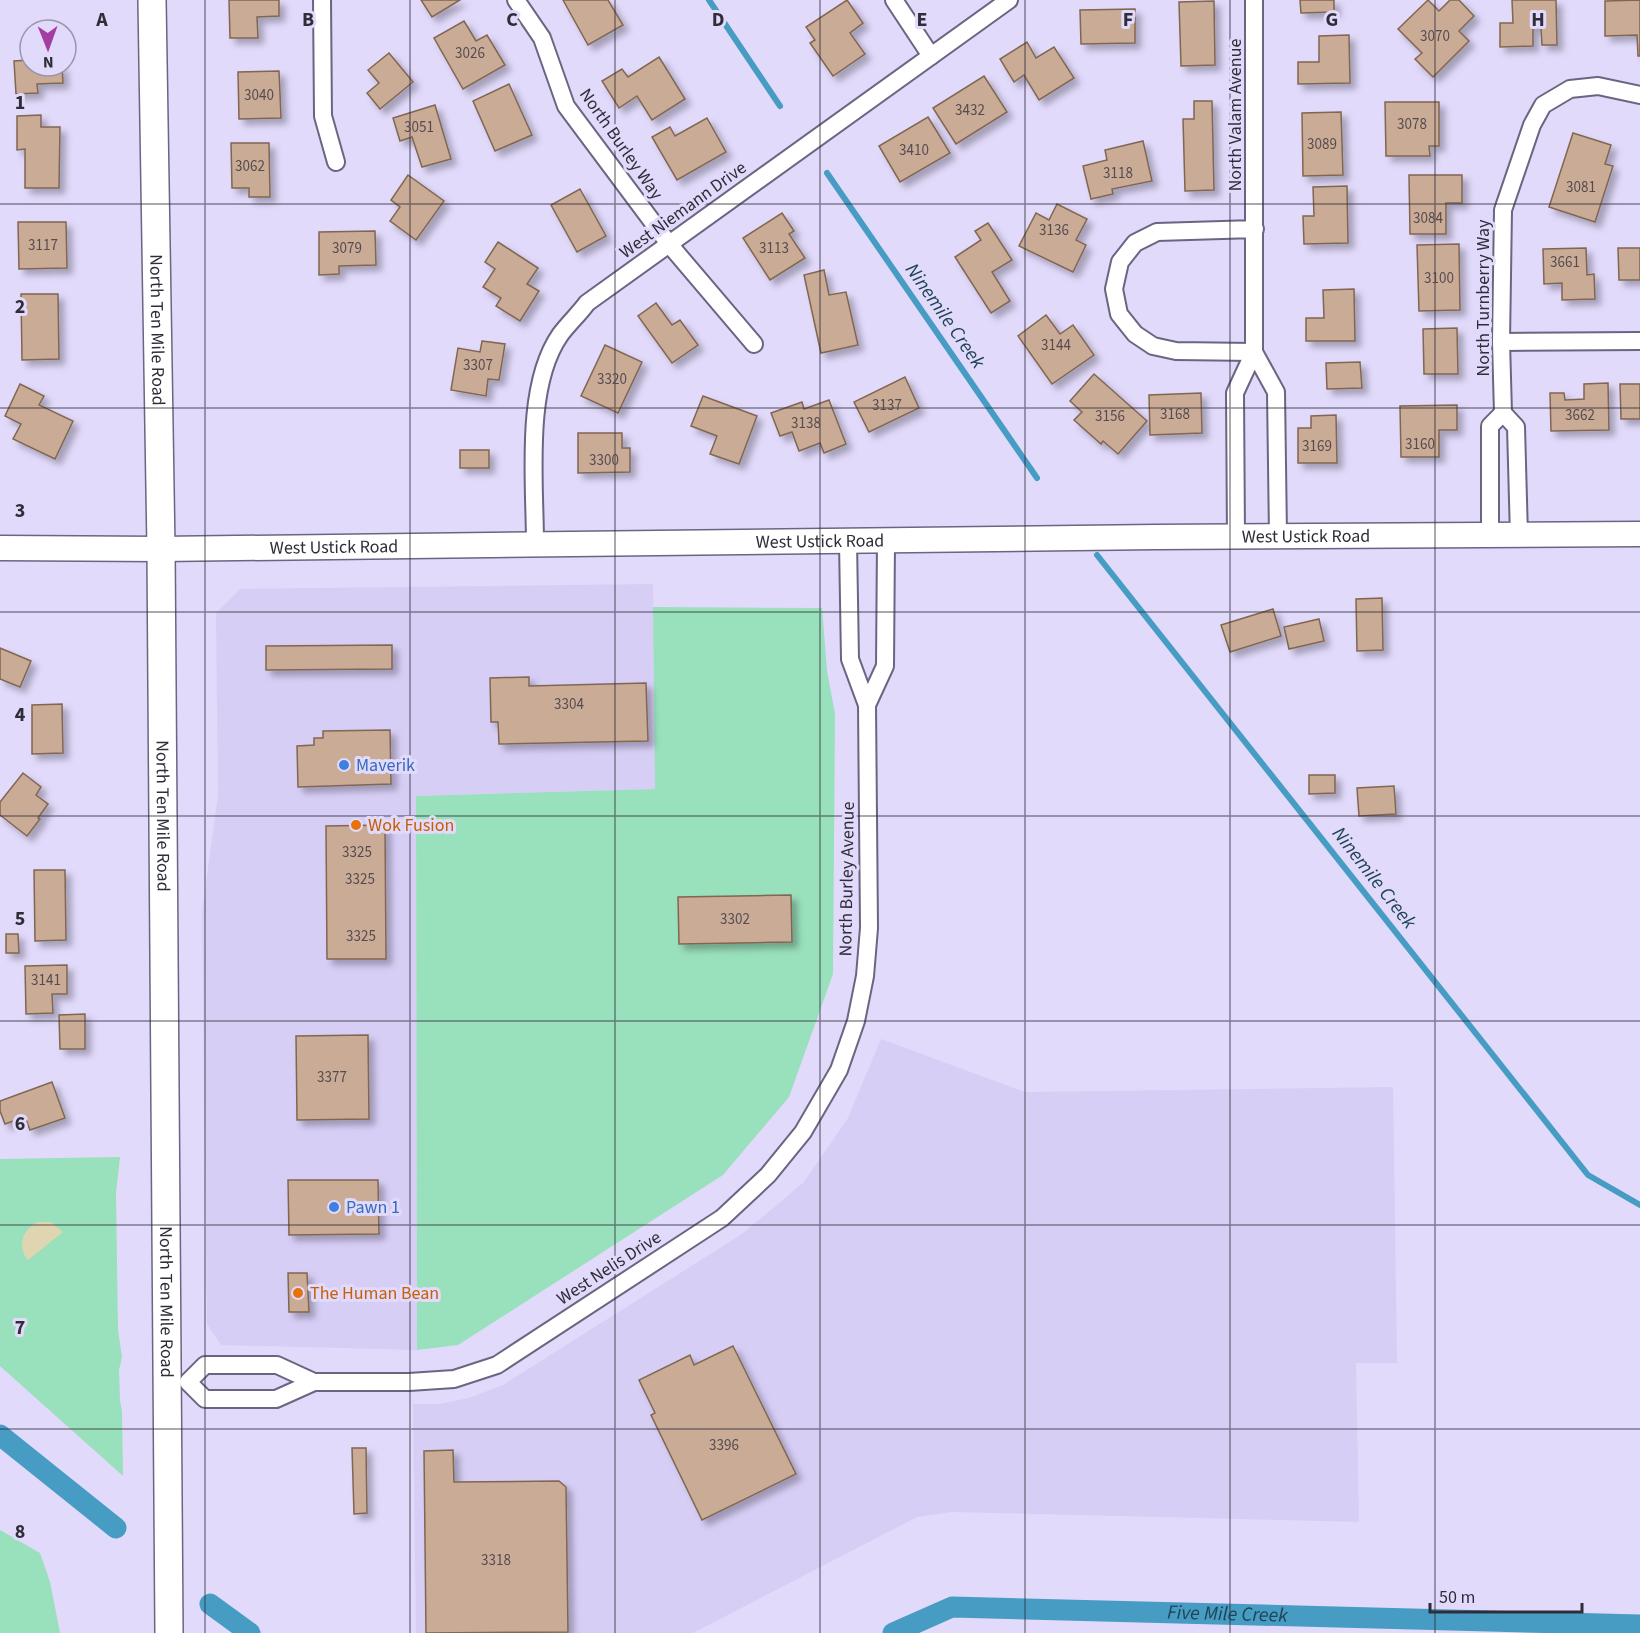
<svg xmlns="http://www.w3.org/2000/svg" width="1640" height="1633" font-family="'Source Sans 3',sans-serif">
<defs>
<filter id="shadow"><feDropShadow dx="5.5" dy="5.5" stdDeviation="3" flood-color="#0004"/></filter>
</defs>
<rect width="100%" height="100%" fill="#e1dafb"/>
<g fill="#d7cef6">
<polygon points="653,584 655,789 416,796 417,1350 221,1345 207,1324 202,912 218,795 216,613 240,589"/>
<polygon points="881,1039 1025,1092 1393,1087 1397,1363 1356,1363 1359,1522 952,1512 917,1517 693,1633 416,1633 413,1404 440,1404 469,1398 503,1385 742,1234 804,1182 848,1118"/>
</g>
<g fill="#99e0bc">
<polygon points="653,607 822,608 827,671 835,714 833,974 789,1097 723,1175 458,1345 417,1350 416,796 655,789"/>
<polygon points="120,1157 116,1193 118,1330 122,1357 119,1370 120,1400 122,1412 123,1476 0,1366 0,1159"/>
<polygon points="0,1530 40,1553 50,1582 60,1633 0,1633"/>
</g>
<path fill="#dfd6b1" d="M38 1222H51L63 1232 28 1260C16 1246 23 1229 38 1222Z"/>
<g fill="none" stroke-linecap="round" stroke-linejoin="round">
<g stroke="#479cc3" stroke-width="6">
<polyline points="709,0 780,106"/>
<polyline points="827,173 1037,478"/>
<polyline points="1097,555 1588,1175 1640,1205"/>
</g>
<g stroke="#479cc3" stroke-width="21">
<polyline points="0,1435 116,1528"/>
<polyline points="210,1604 250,1633"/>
<path id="s1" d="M893 1633 952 1607 1640 1625"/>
</g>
</g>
<g fill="#c9ab96" stroke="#816652" stroke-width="1.5" filter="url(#shadow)">
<polygon points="229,0 279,0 279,16 257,17 258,38 230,38"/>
<polygon points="421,0 460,0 432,17"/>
<polygon points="563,0 608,0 623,25 588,45"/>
<polygon points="847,0 863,23 850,33 865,54 833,76 810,43 815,40 806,27"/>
<polygon points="1300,0 1334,0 1334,12 1301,13"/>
<polygon points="1428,0 1439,11 1450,0 1459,0 1474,16 1459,31 1469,41 1433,77 1415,59 1422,53 1398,29"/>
<polygon points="1512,0 1556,0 1557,45 1542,45 1541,28 1533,28 1533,46 1500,47 1500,23 1513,23"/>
<polygon points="1640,0 1640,56 1638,56 1637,35 1605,36 1605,1"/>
<polygon points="1214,1 1215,65 1181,66 1179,2"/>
<polygon points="1135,9 1135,43 1081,44 1080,10"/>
<polygon points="464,21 476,41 487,35 505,65 463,89 434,38"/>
<polygon points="28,31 30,31 30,66 62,66 63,83 37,84 38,93 16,94 14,61 29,60"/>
<polygon points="1349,35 1350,83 1298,84 1298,62 1319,62 1319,36"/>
<polygon points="1027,42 1036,58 1054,47 1074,78 1039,100 1024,75 1014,82 1000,59"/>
<polygon points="389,53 413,82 380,109 367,93 379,83 368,70"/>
<polygon points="659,57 685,99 652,120 637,96 619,108 602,81 622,69 628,77"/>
<polygon points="279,71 281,118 239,119 238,72"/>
<polygon points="984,76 1007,112 956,144 933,108"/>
<polygon points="509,84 532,135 495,151 473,101"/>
<polygon points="1194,101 1212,101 1214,190 1185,191 1183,119 1194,119"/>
<polygon points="1385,102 1439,102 1439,146 1429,146 1430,156 1386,156"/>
<polygon points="435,105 451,159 422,167 412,137 400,141 393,118"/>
<polygon points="1341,112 1343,175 1303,176 1302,113"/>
<polygon points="41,115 41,127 60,127 59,188 25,188 25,149 17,150 17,116"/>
<polygon points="928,117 950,153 900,182 879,146"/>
<polygon points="707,118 726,152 677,180 652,137 670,127 675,136"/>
<polygon points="1573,133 1611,145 1605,164 1613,166 1595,222 1549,207"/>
<polygon points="1143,141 1152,181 1112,189 1113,194 1091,199 1083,166 1107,160 1105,150"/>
<polygon points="231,143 269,143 270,197 249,197 249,188 232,188"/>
<polygon points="408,175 444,201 416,240 390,221 400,207 391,200"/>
<polygon points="1409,175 1462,175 1462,203 1446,203 1446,234 1410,234"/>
<polygon points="1347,186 1348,243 1304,244 1303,216 1314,216 1313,187"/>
<polygon points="580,189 606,236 577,252 551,205"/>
<polygon points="1057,204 1087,219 1076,240 1086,245 1073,272 1019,246 1036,213 1049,220"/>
<polygon points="782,213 794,231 789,234 805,258 770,280 743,238"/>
<polygon points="18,222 66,222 67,268 19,269"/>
<polygon points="988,223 1012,260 992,272 1010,301 991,313 955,257 981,240 975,231"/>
<polygon points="375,231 376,265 339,266 339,274 319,275 319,232"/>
<polygon points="498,242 538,268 527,284 539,291 520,321 496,306 501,298 483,287 495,269 485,262"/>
<polygon points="1459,244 1460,310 1419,311 1417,245"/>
<polygon points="1586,248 1587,275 1594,274 1595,299 1562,300 1562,283 1544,284 1543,249"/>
<polygon points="1618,248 1640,248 1640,280 1619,280"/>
<polygon points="824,270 829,295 846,292 858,345 821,353 804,275"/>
<polygon points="1354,289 1355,341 1306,341 1306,318 1324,318 1323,290"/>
<polygon points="21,294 58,294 59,359 22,360"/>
<polygon points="656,303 672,325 680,320 698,345 672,363 638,316"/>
<polygon points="1046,315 1060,334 1073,325 1094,355 1052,384 1018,336"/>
<polygon points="1457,328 1458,374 1424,374 1423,329"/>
<polygon points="482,341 505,344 499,380 488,379 486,396 451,390 458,348 480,352"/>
<polygon points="605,345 642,362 618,413 581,396"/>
<polygon points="1360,362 1362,388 1327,389 1326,363"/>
<polygon points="1094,374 1147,421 1118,454 1103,441 1101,444 1074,420 1082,412 1070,401"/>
<polygon points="905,377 919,408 869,432 854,402"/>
<polygon points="1608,383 1609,430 1551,431 1550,393 1564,393 1565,400 1584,399 1584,384"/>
<polygon points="20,384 44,396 39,405 73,421 55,459 13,439 21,424 5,416"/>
<polygon points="1620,384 1640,384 1640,419 1621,419"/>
<polygon points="1201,393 1202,433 1150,435 1149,395"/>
<polygon points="703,396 757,416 739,464 710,454 717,436 691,426"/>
<polygon points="829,400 846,444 824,453 820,443 799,451 792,432 780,436 771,413 802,402 804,409"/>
<polygon points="1457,405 1457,430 1439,430 1439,457 1401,457 1400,406"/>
<polygon points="1336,415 1337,463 1298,463 1298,428 1311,428 1311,416"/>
<polygon points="578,433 622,433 622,448 630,448 630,472 578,473"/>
<rect x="460" y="450" width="29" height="18"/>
<polygon points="1382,598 1383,650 1357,651 1356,599"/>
<polygon points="1273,609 1281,636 1230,652 1221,625"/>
<polygon points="1319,619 1324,641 1289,649 1284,627"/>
<polygon points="392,645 392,669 266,670 266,646"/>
<polygon points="0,648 31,661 20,687 0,679"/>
<polygon points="529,677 529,686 646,683 648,741 499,744 498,722 491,722 490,678"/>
<polygon points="62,704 63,753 32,754 32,705"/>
<polygon points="390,730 391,784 298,787 297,746 314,745 314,738 323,738 323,731"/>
<polygon points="23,773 41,787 36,795 48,804 38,818 40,819 27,836 0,815 0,802"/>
<polygon points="1309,775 1335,775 1335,793 1309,794"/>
<polygon points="1394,786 1396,814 1359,816 1357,788"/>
<polygon points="385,825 386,959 327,959 326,826"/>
<polygon points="34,870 65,870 66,940 35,941"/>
<polygon points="791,895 792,942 679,944 678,897"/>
<polygon points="6,934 18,934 19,953 6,953"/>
<polygon points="67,965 67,994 52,994 53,1013 26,1014 25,966"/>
<polygon points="85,1014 85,1049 60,1049 59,1015"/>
<polygon points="368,1035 369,1119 297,1120 296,1036"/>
<polygon points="52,1082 65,1118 30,1130 25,1117 5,1124 0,1111 0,1101"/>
<polygon points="288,1180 378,1180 379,1234 289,1235"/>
<polygon points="288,1273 307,1273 309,1312 289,1312"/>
<polygon points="733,1346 796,1474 702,1520 651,1415 655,1413 639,1380 690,1355 694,1365"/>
<polygon points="352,1448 366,1448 367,1513 354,1514"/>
<polygon points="453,1450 454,1482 559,1481 566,1487 568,1632 426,1633 424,1451"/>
</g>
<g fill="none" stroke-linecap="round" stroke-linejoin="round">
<defs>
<g id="minor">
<polyline points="322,0 323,116 336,162"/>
<polyline points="516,0 542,38 566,106 669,244 754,344"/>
<polyline points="894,0 931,56"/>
<polyline points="1254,0 1254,352 1176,351 1153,346 1135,334 1119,314 1114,289 1120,262 1135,243 1157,232 1255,229"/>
<polyline points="1501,342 1640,341"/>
<polyline points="1503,413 1501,342 1503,210 1532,125 1543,105 1570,89 1598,86 1640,95"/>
<polyline points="1236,536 1235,393 1254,352 1276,392 1278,536"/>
<polyline points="1490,536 1490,426 1503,413 1516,427 1519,536"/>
<polyline points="848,542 850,659 867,705 885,666 886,541"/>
<path d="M535 544C535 482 524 387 560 335 568 324 579 314 587 303L1009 0"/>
<polygon points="205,1365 277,1365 314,1382 276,1399 205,1399 188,1382"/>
<polyline points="314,1382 409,1382 454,1379 497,1365 722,1218 768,1175 803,1132 839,1070 856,1021 865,976 869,928 867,705"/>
</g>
<g id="secondary">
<path id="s2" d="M0 548 161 549 1156 537 1640 534"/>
</g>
<g id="primary">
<path id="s3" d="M152 0 161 549 169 1633"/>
</g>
</defs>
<use href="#minor" stroke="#6c6481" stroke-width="20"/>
<use href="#secondary" stroke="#6c6481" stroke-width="27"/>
<use href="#primary" stroke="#6c6481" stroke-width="30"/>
<use href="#minor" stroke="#fff" stroke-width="16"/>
<use href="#secondary" stroke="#fff" stroke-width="24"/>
<use href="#primary" stroke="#fff" stroke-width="27"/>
</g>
<path fill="none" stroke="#302d39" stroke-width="1.5" stroke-opacity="0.55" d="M205 0V1633M410 0V1633M615 0V1633M820 0V1633M1025 0V1633M1230 0V1633M1435 0V1633M0 204H1640M0 408H1640M0 612H1640M0 816H1640M0 1021H1640M0 1225H1640M0 1429H1640"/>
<g fill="#3f7fe0" stroke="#e1dafb" stroke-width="2">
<circle cx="344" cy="765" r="6"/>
<circle cx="334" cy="1207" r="6"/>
</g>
<g fill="#e8710a" stroke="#e1dafb" stroke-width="2">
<circle cx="356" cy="825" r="6"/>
<circle cx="298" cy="1293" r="6"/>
</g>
<g text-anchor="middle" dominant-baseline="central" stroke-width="6" stroke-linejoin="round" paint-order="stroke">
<g font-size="15" fill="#564c50">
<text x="1435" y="36">3070</text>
<text x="470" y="53">3026</text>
<text x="259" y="95">3040</text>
<text x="970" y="110">3432</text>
<text x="1412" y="124">3078</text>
<text x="419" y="127">3051</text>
<text x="1322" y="144">3089</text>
<text x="914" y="150">3410</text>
<text x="250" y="166">3062</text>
<text x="1118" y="173">3118</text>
<text x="1581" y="187">3081</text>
<text x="1428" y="218">3084</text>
<text x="1054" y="230">3136</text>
<text x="43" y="245">3117</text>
<text x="347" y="248">3079</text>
<text x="774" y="248">3113</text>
<text x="1565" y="262">3661</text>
<text x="1439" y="278">3100</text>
<text x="1056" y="345">3144</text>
<text x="478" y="365">3307</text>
<text x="612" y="379">3320</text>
<text x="887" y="405">3137</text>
<text x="1175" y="414">3168</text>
<text x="1580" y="415">3662</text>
<text x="1110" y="416">3156</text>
<text x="806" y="423">3138</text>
<text x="1420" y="444">3160</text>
<text x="1317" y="446">3169</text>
<text x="604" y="460">3300</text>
<text x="569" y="704">3304</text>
<text x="357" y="852">3325</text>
<text x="360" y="879">3325</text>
<text x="735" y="919">3302</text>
<text x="361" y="936">3325</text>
<text x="46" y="980">3141</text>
<text x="332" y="1077">3377</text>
<text x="724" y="1445">3396</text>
<text x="496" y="1560">3318</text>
</g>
<g font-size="18" fill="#302d39" stroke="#e1dafb">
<text transform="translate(1235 115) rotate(-90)">North Valam Avenue</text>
<text transform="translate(621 144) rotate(55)">North Burley Way</text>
<text transform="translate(683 210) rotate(-36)">West Niemann Drive</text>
<text transform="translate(1483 298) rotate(-90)">North Turnberry Way</text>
<text stroke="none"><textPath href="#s3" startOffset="330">North Ten Mile Road</textPath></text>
<text stroke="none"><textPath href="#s2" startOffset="1306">West Ustick Road</textPath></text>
<text stroke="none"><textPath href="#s2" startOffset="820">West Ustick Road</textPath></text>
<text stroke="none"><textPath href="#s2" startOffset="334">West Ustick Road</textPath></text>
<text stroke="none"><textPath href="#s3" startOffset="816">North Ten Mile Road</textPath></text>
<text transform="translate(847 879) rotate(-89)">North Burley Avenue</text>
<text transform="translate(609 1268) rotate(-33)">West Nelis Drive</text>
<text stroke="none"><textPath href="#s3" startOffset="1302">North Ten Mile Road</textPath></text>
</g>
<g font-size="18" fill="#366cbe" stroke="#e1dafb" text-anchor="start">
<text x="356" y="765">Maverik</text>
<text x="346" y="1207">Pawn 1</text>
</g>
<g font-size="18" fill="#c56008" stroke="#e1dafb" text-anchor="start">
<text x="368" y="825">Wok Fusion</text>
<text x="310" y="1293">The Human Bean</text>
</g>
<g font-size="20" font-style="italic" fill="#1f4456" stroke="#e1dafb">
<text transform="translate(945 316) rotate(55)">Ninemile Creek</text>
<text transform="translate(1374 878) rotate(52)">Ninemile Creek</text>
<text stroke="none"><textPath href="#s1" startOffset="340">Five Mile Creek</textPath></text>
</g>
</g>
<g font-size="20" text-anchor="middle" font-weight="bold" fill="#302d39" stroke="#e1dafb" stroke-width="6" stroke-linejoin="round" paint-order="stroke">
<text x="102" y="26">A</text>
<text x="308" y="26">B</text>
<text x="512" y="26">C</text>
<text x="718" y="26">D</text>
<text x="922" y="26">E</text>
<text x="1128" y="26">F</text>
<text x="1332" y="26">G</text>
<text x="1538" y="26">H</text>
<text x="20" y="109">1</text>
<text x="20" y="313">2</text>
<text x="20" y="517">3</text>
<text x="20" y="721">4</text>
<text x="20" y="925">5</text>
<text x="20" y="1130">6</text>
<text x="20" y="1334">7</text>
<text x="20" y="1538">8</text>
</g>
<g transform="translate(48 48) rotate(179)"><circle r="28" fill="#e1dafb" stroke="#9a95ad" stroke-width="1.5"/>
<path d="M0-4.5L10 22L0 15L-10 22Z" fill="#a43da1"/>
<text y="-9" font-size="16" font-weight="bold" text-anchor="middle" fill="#302d39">N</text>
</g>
<path d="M1430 1603v9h152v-9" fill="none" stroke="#302d39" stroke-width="3"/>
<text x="1439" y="1603" font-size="18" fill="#302d39" stroke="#e1dafb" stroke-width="4.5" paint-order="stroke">50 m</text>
</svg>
